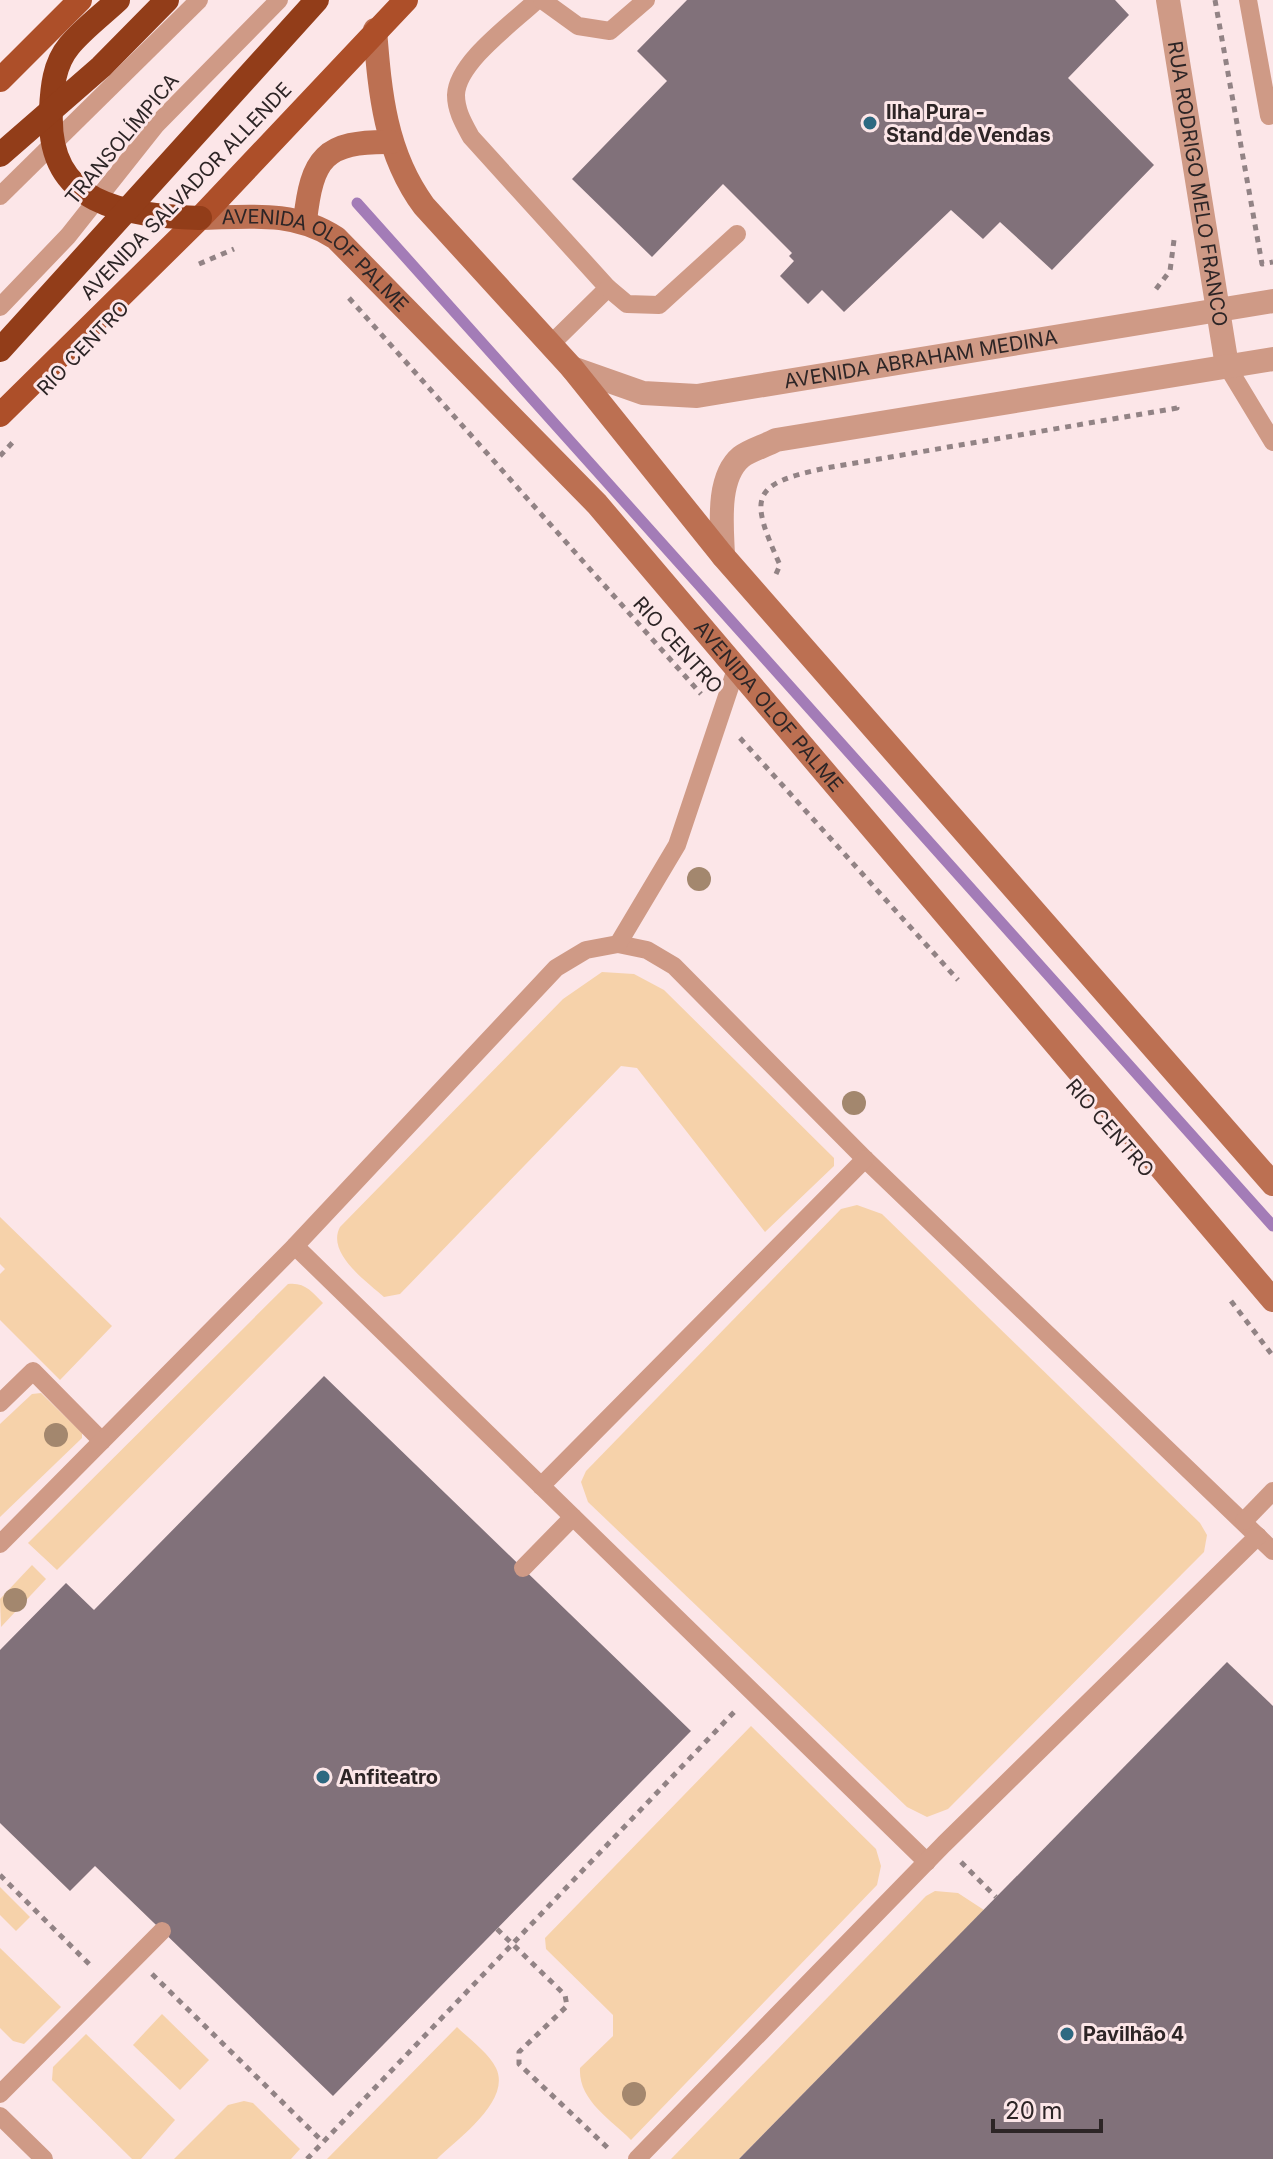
<svg xmlns="http://www.w3.org/2000/svg" width="1273" height="2159" font-family="Inter,sans-serif">
<rect width="100%" height="100%" fill="#fce6e8"/>
<g fill="#f6d2aa">
<path d="M602 972 634 974 664 990 834 1158V1166L765 1232 637 1068 621 1066 400 1294 384 1297C366 1281 326 1253 340 1227L563 999Z"/>
<polygon points="857,1205 882,1214 1200,1523 1207,1535 1204,1552 948,1809 927,1817 907,1807 588,1502 581,1482 586,1471 841,1209"/>
<polygon points="0,1217 112,1326 60,1380 0,1320 0,1274 5,1269 0,1264"/>
<path d="M288 1284C305 1282 312 1292 323 1303L57 1570 28 1543Z"/>
<polygon points="41,1393 82,1433 82,1438 0,1517 0,1424 32,1394"/>
<polygon points="32,1565 46,1579 1,1627 0,1599"/>
<path d="M751 1726 876 1849 881 1866 877 1885 631 2140C610 2119 578 2100 580 2068L613 2036V2015L546 1949 545 1938Z"/>
<polygon points="0,1887 30,1917 16,1931 0,1915"/>
<polygon points="935,1891 958,1893 984,1910 739,2159 671,2159 926,1896"/>
<polygon points="0,1948 61,2007 24,2044 13,2041 0,2028"/>
<polygon points="162,2014 209,2060 180,2090 133,2045"/>
<path d="M457 2027C469 2039 489 2053 496 2068 512 2101 457 2139 437 2159H327Z"/>
<polygon points="86,2034 175,2120 141,2159 132,2159 52,2080 53,2067"/>
<polygon points="244,2101 253,2103 300,2149 291,2159 174,2159 228,2105"/>
</g>
<g fill="none" stroke-linecap="round" stroke-linejoin="round">
<polyline stroke="#a37cb7" stroke-width="11" points="357,203 1273,1226"/>
</g>
<g fill="#81717a">
<polygon points="687,0 1115,0 1129,15 1068,78 1154,165 1052,270 1000,222 983,239 951,210 844,312 822,290 808,304 780,276 794,261 789,256 792,253 723,184 652,257 572,179 667,81 637,51"/>
<polygon points="324,1376 691,1731 333,2096 95,1866 70,1891 0,1823 0,1650 66,1583 94,1610"/>
<polygon points="1227,1662 1273,1706 1273,2159 739,2159"/>
</g>
<g fill="none" stroke-linecap="round" stroke-linejoin="round">
<g stroke="#928385" stroke-width="5" stroke-dasharray="6 6" stroke-linecap="butt">
<polyline points="1215,0 1262,264 1273,262"/>
<polyline points="199,264 234,249"/>
<polyline points="1156,289 1170,271 1174,240"/>
<polyline points="349,298 701,694"/>
<polyline points="0,456 13,442"/>
<path d="M776 574 780 565C749 496 750 484 826 468L1177 408 1176 404"/>
<polyline points="740,738 958,980"/>
<polyline points="1231,1301 1273,1356"/>
<polyline points="961,1862 996,1897"/>
<polyline points="0,1875 90,1965"/>
<polyline points="497,1929 565,1995 567,2006 519,2052 519,2064 611,2151"/>
<polyline points="152,1974 323,2142"/>
<polyline points="307,2159 736,1710"/>
</g>
<g stroke="#cf9a86" stroke-width="18">
<path d="M537 0C514 22 457 62 456 95 456 111 464 124 471 137L608 288 550 345"/>
<polyline points="542,0 578,26 610,31 646,0"/>
<polyline points="1248,0 1269,116"/>
<polyline points="0,196 199,0"/>
<polyline points="608,288 627,304 659,305 737,234"/>
<polyline points="0,307 68,236 156,125 279,0"/>
<polyline points="1227,366 1273,442"/>
<polyline points="618,944 647,950 674,966 865,1159 1273,1551"/>
<polyline points="295,1246 927,1862"/>
<polyline points="0,1403 33,1371 102,1441"/>
<polyline points="541,1486 865,1159"/>
<polyline points="1244,1521 1273,1491"/>
<polyline points="0,1544 295,1246 556,968 586,950 618,944 677,845 736,669"/>
<polyline points="523,1568 573,1517"/>
<polyline points="0,2094 162,1931"/>
<polyline points="0,2116 44,2159"/>
<polyline points="637,2159 944,1844 1258,1536"/>
</g>
<g stroke="#cf9a86" stroke-width="24">
<path id="s1" d="M1168 0 1227 366"/>
<path id="s2" d="M572 368 643 393 697 396 1273 301"/>
<path d="M723 556C722 527 716 478 741 457 750 450 765 446 776 440L1273 359"/>
</g>
<g stroke="#bc7052" stroke-width="24">
<path d="M375 30C380 93 385 153 424 206L572 368 723 556 1273 1184"/>
<path id="s3" d="M200 218C248 217 294 210 336 238L597 504 1273 1300"/>
<path d="M305 221C312 158 324 141 391 142"/>
</g>
<g stroke="#ad4f29" stroke-width="24">
<polyline points="0,80 80,0"/>
<polyline points="0,415 200,218 406,0"/>
</g>
<g stroke="#923d19" stroke-width="24">
<path d="M118 0C102 15 83 29 69 46 54 64 52 88 51 110 46 206 124 215 200 218"/>
<polyline points="0,155 101,67 167,0"/>
<polyline points="0,350 317,0"/>
</g>
</g>
<g fill="#a3876e">
<circle cx="699" cy="879" r="12"/>
<circle cx="854" cy="1103" r="12"/>
<circle cx="56" cy="1435" r="12"/>
<circle cx="15" cy="1600" r="12"/>
<circle cx="634" cy="2094" r="12"/>
</g>
<g fill="#2d6981" stroke="#fce6e8" stroke-width="3">
<circle cx="870" cy="123" r="8"/>
<circle cx="323" cy="1777" r="8"/>
<circle cx="1067" cy="2034" r="8"/>
</g>
<g text-anchor="middle" dominant-baseline="central" stroke-width="6" stroke-linejoin="round" paint-order="stroke">
<g font-size="20" font-weight="bold" fill="#2d2526" stroke="#fce6e8" text-anchor="start">
<text x="886" y="112">Ilha Pura -<tspan x="886" dy="23">Stand de Vendas</tspan></text>
<text x="339" y="1777">Anfiteatro</text>
<text x="1083" y="2034">Pavilhão 4</text>
</g>
<g font-size="20" fill="#2d2526" stroke="#fce6e8">
<text transform="translate(122 139) rotate(-50)">TRANSOLÍMPICA</text>
<text stroke="none"><textPath href="#s1" startOffset="186">RUA RODRIGO MELO FRANCO</textPath></text>
<text transform="translate(186 191) rotate(-46)">AVENIDA SALVADOR ALLENDE</text>
<text stroke="none"><textPath href="#s3" startOffset="130">AVENIDA OLOF PALME</textPath></text>
<text transform="translate(83 348) rotate(-46)">RIO CENTRO</text>
<text stroke="none"><textPath href="#s2" startOffset="356">AVENIDA ABRAHAM MEDINA</textPath></text>
<text transform="translate(678 645) rotate(48)">RIO CENTRO</text>
<text stroke="none"><textPath href="#s3" startOffset="778">AVENIDA OLOF PALME</textPath></text>
<text transform="translate(1110 1128) rotate(49)">RIO CENTRO</text>
</g>
</g>
<path d="M993 2119v12h108v-12" fill="none" stroke="#2d2526" stroke-width="4"/>
<text x="1005" y="2119" font-size="24" fill="#2d2526" stroke="#fce6e8" stroke-width="6" paint-order="stroke">20 m</text>
</svg>
